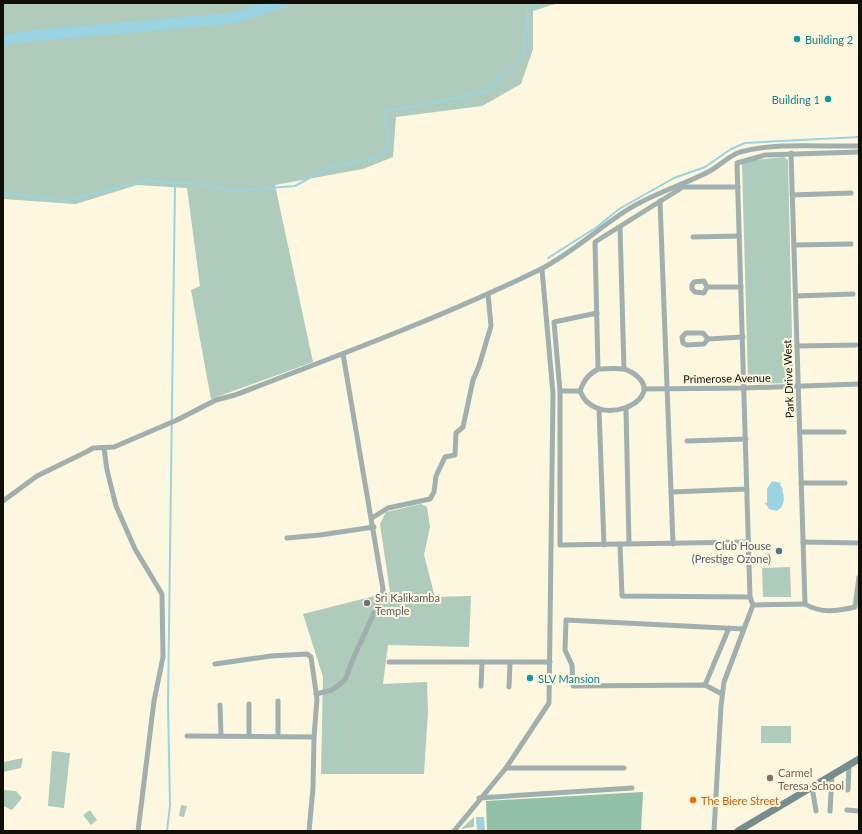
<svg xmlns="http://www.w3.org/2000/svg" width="862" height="834" font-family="Lato,sans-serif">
<rect width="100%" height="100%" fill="#fef7df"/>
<g fill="#aecbbb">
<polygon points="3,3 558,3 533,11 533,49 521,84 482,106 396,117 393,157 363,169 275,185 313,362 211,399 191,290 200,286 187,188 137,185 76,204 3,199"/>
<polygon points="784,157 788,160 793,381 791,383 753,384 748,380 742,164 745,161"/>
<polygon points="421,504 427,507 430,527 424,555 435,597 471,596 469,647 388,645 383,684 427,682 428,712 424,774 321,774 323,677 303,614 390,592 380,524 386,512"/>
<polygon points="790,567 791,597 763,597 762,568"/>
<rect x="761" y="726" width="30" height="17"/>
<polygon points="52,751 70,753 64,808 48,806"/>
<polygon points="23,758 21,768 3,772 3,762"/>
<polygon points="3,790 16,791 22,798 12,810 3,806"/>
<polygon points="181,805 187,806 184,817 179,816"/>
<polygon points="90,810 97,820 91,825 83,815"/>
<polygon points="474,817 474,827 461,829"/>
</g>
<polygon fill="#91c0a6" points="643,792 641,831 487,831 486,801"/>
<g fill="#9ad3e1">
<path d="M772 481 781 483 780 485 783 489 782 490C785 498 785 506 777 511L769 509 765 503H767V489Z"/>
<polygon points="476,817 484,817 485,830 477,831"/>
</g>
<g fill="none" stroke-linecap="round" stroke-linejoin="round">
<g stroke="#9ad3e1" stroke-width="2">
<polyline points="3,192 64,201 148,180 167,183 191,183 234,191 295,186 326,169 381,156 389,147 385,118 386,111 422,105 487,91 523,56 528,9 537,3"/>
<polyline points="548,258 597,227 619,209 674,178 705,167 731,149 745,143 859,137"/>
<polyline points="167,831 170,805 168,703 175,183"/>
</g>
<polyline stroke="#9ad3e1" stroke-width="11" points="3,41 21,37 233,18 282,3"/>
<g stroke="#9fb0af" stroke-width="5">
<polyline points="791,153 805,604"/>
<polyline points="792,195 851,193"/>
<polyline points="660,201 673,544"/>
<polyline points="620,227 624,369"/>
<polyline points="693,237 739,236"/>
<polyline points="794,245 851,244"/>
<polyline points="707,287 704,281 694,282 692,285 692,289 695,292 704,293 707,287 741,287"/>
<polyline points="796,296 853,294"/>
<polyline points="708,339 703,333 686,333 682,337 683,343 687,345 704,344 708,339 743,337"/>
<polyline points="797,346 856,345"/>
<polyline points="598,369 595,242 683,187 738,187"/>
<path d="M598 369C606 369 615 368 623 369 628 370 635 374 639 378 663 402 595 430 580 391 584 380 588 375 598 369Z"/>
<polyline points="644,389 745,388 859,384"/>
<polyline points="560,391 554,322 597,313"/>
<polyline points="580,391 560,391 560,545 748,542"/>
<polyline points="599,409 604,545"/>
<polyline points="626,409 629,544"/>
<polyline points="800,432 844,432"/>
<polyline points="687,441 746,439"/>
<polyline points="104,448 107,470 116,506 135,549 162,594 163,657 154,701 138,831"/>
<polyline points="801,483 845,483"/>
<polyline points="671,492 747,489"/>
<path d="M3 501 37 476 88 451 93 448 114 447 177 420 216 400 235 395C337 356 440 318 539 270 571 254 597 229 627 210 652 194 681 186 708 172 719 167 728 156 740 152 779 142 819 147 859 146"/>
<polyline points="372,518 388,508 430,499 434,492 436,476 445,457 455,455 456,433 463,427 473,380 479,366 491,326 488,294"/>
<polyline points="287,538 320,535 374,527"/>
<polyline points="803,542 859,543"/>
<polyline points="620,544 622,596 750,597"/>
<path d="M805 604C821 614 838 611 855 607L859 577"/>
<polyline points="753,605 805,604"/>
<polyline points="389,662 550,662"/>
<polyline points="215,664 271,656 307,654 311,657 317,699 314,737"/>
<polyline points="705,685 729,628"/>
<polyline points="481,686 482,662"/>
<polyline points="509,687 510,663"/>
<polyline points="316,694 332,690 345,680 353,659 381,598 383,589 343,354"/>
<polyline points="722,694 705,685 573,686 572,665 565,650 566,620 744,629"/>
<polyline points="278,701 278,735"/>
<polyline points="249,704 249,735"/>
<polyline points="220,705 221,735"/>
<polyline points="187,736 314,737 313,788 309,831"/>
<polyline points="506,768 624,768"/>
<polyline points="812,787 816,811"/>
<polyline points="848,790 849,765"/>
<polyline points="479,798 632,788"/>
<polyline points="847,810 859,811"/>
<polyline points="830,811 832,775"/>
<polyline points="454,831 506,768 549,703 553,394 542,269"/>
<polyline points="714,831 721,706 724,682 753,605 750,597 737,163 765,155 859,152"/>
</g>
<polyline stroke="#758d8c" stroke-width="7" points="738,831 859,759"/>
</g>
<g fill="#0f9aa8" stroke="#fef7df" stroke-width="1.5">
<circle cx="797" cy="39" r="4"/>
<circle cx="828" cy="99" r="4"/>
<circle cx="530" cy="678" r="4"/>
</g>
<circle fill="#5c6f8a" stroke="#fef7df" stroke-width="1.5" cx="779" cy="551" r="4"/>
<circle fill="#6b7280" stroke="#fef7df" stroke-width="1.5" cx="367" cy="603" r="4"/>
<circle fill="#8d6e63" stroke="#fef7df" stroke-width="1.5" cx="770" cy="778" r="4"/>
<circle fill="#e8710a" stroke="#fef7df" stroke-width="1.5" cx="693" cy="800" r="4"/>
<g text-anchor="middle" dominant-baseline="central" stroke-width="4" stroke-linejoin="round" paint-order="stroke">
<g font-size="11" fill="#0d838f" stroke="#fef7df" text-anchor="start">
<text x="805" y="39">Building 2</text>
<text x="820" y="99" text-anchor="end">Building 1</text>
<text x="538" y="678">SLV Mansion</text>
</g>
<g font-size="11" fill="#110e05" stroke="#fef7df">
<text transform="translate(727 378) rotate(-1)">Primerose Avenue</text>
<text transform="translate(788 379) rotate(-92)">Park Drive West</text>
</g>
<g font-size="11" fill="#4e5e75" stroke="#fef7df" text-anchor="end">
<text x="771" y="545">Club House<tspan x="771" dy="13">(Prestige Ozone)</tspan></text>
</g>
<g font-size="11" fill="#5b616d" stroke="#fef7df" text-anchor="start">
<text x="375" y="597">Sri Kalikamba<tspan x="375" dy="13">Temple</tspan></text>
</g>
<g font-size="11" fill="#785e54" stroke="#fef7df" text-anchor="start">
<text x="778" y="772">Carmel<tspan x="778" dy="13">Teresa School</tspan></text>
</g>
<g font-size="11" fill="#c56008" stroke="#fef7df" text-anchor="start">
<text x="701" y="800">The Biere Street</text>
</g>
</g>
<rect width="862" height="834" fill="none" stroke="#110e05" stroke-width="8"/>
</svg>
